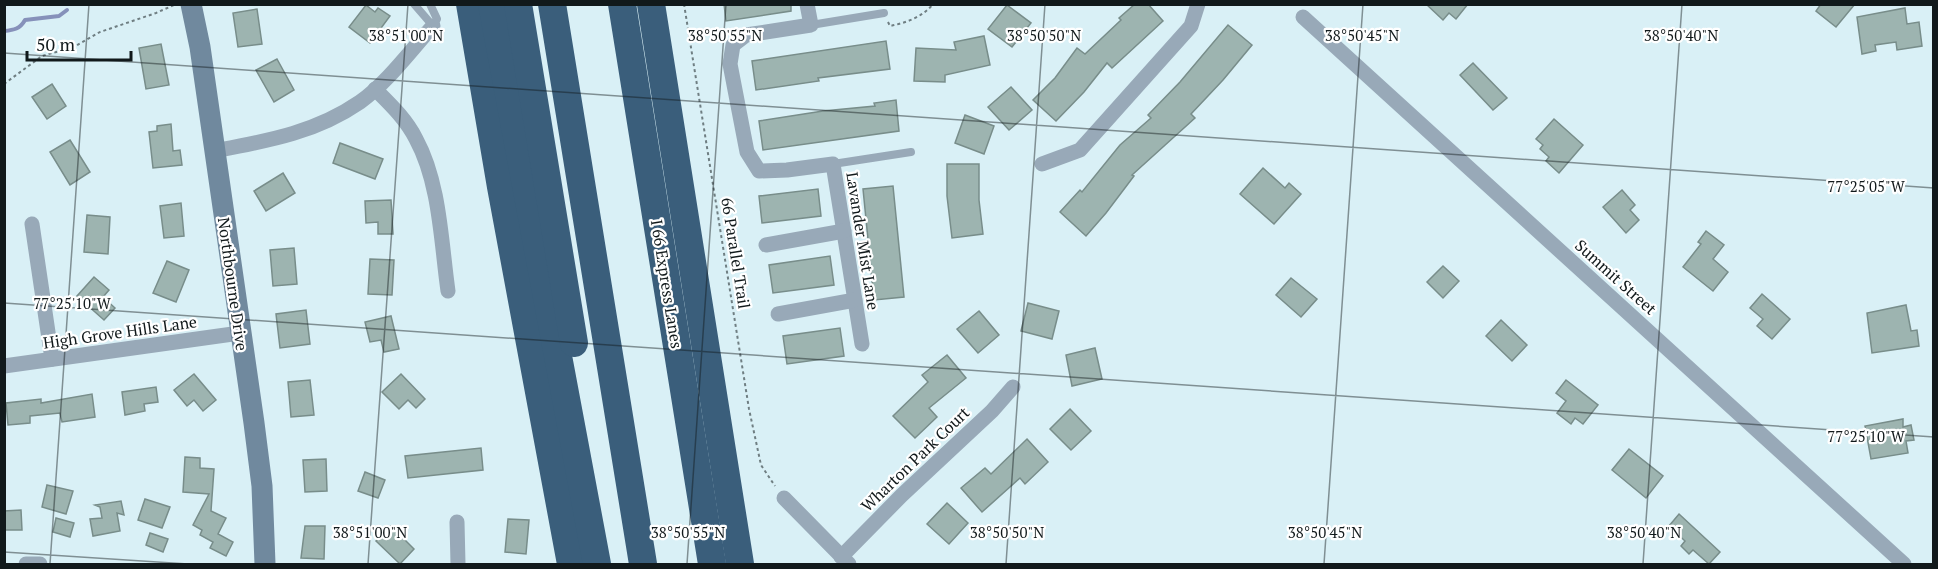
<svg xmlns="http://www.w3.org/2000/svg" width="1938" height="569" font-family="'PT Serif',serif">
<rect width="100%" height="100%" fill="#d9f0f6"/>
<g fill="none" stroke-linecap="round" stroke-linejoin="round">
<path stroke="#8691ba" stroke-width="4" d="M4 31C14 30 20 29 25 20L59 16 67 10"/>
</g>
<g fill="#9db4b0" stroke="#788d8a" stroke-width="1.5">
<polygon points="724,4 791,4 791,11 726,21"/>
<polygon points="1135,4 1148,4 1163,21 1112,68 1107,63 1084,92 1056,121 1033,100 1055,78 1077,48 1085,54 1121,20 1119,18"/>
<polygon points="1426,4 1468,4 1456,19 1449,13 1443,20"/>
<polygon points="1821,4 1855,4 1836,27 1816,11"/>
<polygon points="366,5 375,12 378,8 390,16 370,43 349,27"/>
<polygon points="1007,5 1031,23 1012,47 988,29"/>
<polygon points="1905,8 1907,24 1919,22 1922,46 1897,50 1896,42 1875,45 1876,51 1862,54 1857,17"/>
<polygon points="257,9 262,44 238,47 233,13"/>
<polygon points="1228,25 1252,45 1223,80 1191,114 1195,118 1132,175 1134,176 1106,213 1086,236 1060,212 1080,190 1082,192 1120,145 1151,118 1148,115 1180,82"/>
<polygon points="984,36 990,65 945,75 945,82 914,81 916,48 956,50 954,42"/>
<polygon points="886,41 890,69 818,78 819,81 756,90 752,61"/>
<polygon points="161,44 169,85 146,89 139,48"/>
<polygon points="277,59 294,90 274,102 256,70"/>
<polygon points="1473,63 1507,98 1493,110 1460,75"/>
<polygon points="52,84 66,106 47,119 32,97"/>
<polygon points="1011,87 1032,110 1009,130 988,107"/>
<polygon points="896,100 899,131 763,150 759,121 823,111 875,106 874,103"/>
<polygon points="965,115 994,126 984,154 955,143"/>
<polygon points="1554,119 1583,145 1559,173 1546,161 1549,157 1540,149 1543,145 1536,139"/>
<polygon points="171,124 173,151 180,150 182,165 153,168 149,132 157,131 157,126"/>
<polygon points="70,140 90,172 70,185 50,152"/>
<polygon points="340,143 383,159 375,179 333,163"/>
<polygon points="947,164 979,164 979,200 983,234 952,238 947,196"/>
<polygon points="1263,168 1285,188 1289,183 1301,194 1274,224 1240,194"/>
<polygon points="283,173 295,193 266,211 254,191"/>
<polygon points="893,186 904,297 874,300 863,189"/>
<polygon points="818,189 821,216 762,223 759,196"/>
<polygon points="1622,190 1635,205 1630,210 1639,220 1626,233 1603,207"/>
<polygon points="391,200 393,234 378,234 378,222 366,223 365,201"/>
<polygon points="181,203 184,236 164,238 160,206"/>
<polygon points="87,215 110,217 108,254 84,252"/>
<polygon points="1706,231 1724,245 1713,259 1728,272 1713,291 1683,267 1701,244 1698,242"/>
<polygon points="294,248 297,284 273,286 270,250"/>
<polygon points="830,256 834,285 773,293 769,265"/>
<polygon points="370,259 394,260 392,295 368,294"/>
<polygon points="167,261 189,270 176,302 153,293"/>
<polygon points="1443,266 1459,281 1443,298 1427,282"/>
<polygon points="94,277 109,290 103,297 115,308 104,320 77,296"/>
<polygon points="1291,278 1317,299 1301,317 1276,295"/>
<polygon points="1762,294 1790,319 1772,339 1757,326 1763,319 1750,308"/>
<polygon points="1028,303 1059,311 1052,339 1021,331"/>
<polygon points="1906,305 1911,331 1917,330 1919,346 1872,353 1867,313"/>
<polygon points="306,310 310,344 280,348 276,314"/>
<polygon points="979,311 999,335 978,353 957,329"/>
<polygon points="391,316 399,349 384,352 381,340 370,342 365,322"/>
<polygon points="1501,320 1527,345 1512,361 1486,336"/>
<polygon points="840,328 844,356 787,364 783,336"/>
<polygon points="1095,348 1102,379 1072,386 1066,355"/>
<polygon points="947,355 966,378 929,408 937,417 915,438 893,416 928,382 922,375"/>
<polygon points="194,374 216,400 203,411 194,400 187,406 174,390"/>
<polygon points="401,374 425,399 416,408 408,400 399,409 382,392"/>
<polygon points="310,380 314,415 291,417 288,382"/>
<polygon points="1566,380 1598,405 1583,424 1575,418 1571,424 1557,413 1566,401 1556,393"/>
<polygon points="156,387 158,402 144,404 145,411 125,415 122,392"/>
<polygon points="92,394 95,417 62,422 60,413 30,416 30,423 8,425 6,403 41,399 41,403"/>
<polygon points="1070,409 1091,431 1071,450 1050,429"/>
<polygon points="1903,419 1903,427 1911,425 1914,440 1906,441 1908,453 1871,459 1865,426"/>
<polygon points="1027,439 1048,462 1025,484 1020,478 982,512 961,488 985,468 991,474"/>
<polygon points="481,448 483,470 408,478 405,456"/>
<polygon points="1629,449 1663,476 1646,498 1612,470"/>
<polygon points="185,457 200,458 200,468 214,469 211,511 226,518 218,534 233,542 226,556 210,548 213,542 200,535 202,530 193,525 209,494 183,492"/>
<polygon points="326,459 327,491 305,492 303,460"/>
<polygon points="365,472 385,480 378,498 358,491"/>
<polygon points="47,485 73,491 66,514 42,507"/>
<polygon points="145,499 170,507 162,528 138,520"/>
<polygon points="121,501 124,515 117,513 120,531 93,536 90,519 102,518 100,507 95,505"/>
<polygon points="947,503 968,523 949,544 927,524"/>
<polygon points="21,510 22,530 4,530 4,511"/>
<polygon points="1679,514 1720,552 1709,564 1693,550 1689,554 1681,546 1685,541 1669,526"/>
<polygon points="56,518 74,523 70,537 53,532"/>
<polygon points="508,519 529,520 526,554 505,552"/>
<polygon points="305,526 325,526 324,559 301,558"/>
<polygon points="391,526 414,549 400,564 376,541"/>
<polygon points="150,533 168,539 163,552 146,545"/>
</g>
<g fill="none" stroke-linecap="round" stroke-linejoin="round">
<g stroke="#6f7e82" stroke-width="2" stroke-dasharray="3 3" stroke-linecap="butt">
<polyline points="684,4 749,409 761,465 775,486"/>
<path d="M888 22 890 26C905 23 923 17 933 4"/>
<polyline points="4,84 42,56 74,47 100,32 156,13 174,5"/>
</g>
<g stroke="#98a9b8" stroke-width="8">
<polyline points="414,4 433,26 437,19 430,4"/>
<polyline points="811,25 884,13"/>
<polyline points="833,164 911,152"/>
</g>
<g stroke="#98a9b8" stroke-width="15">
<polyline points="807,4 811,25 746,35 733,45 730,64 747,152 759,171 787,170 833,164 862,344"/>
<polyline points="1303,17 1904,564"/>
<path d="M375 89C390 104 406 119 416 139 440 183 441 242 448 291"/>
<path d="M214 151C267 141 315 133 360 102 387 83 411 50 433 26"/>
<polyline points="1042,164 1080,150 1191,26 1198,4"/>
<polyline points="32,224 52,359"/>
<polyline points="766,245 844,231"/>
<polyline points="778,314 855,300"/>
<polyline points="4,366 240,333"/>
<polyline points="784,498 849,564"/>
<polyline points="457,522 458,564"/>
<polyline points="841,557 902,495 992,411 1013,387"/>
<polyline points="26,564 40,564"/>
</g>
<polyline stroke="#70899e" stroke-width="21" points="191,4 200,47 254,423 262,486 265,564"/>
<g stroke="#3a5e7b" stroke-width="28">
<polyline points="470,4 501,187 571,564"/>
<polyline points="492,4 597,564"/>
<polyline points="518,4 574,343"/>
<polyline points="552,4 643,564"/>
<polyline points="622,4 712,564"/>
<polyline points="651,4 740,564"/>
</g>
</g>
<path fill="none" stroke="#11191b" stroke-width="1.5" stroke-opacity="0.45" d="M4 53 1934 188M4 303 1934 437M4 552 188 564M50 564 89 4M368 564 408 4M687 564 726 4M1006 564 1045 4M1324 564 1363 4M1643 564 1682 4"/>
<g text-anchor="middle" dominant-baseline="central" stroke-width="4.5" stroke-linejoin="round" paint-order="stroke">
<g font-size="16" fill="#11191b" stroke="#fff">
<text transform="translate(863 241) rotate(81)">Lavander Mist Lane</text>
<text transform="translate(736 253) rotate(81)">66 Parallel Trail</text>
<text transform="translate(1616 277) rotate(42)">Summit Street</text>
<text transform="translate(233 284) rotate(82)">Northbourne Drive</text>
<text transform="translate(667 284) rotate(81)">I 66 Express Lanes</text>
<text transform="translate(120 332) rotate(-8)">High Grove Hills Lane</text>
<text transform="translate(915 459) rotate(-44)">Wharton Park Court</text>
</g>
</g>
<g font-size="15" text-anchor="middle" fill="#11191b" stroke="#fff" stroke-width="4.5" stroke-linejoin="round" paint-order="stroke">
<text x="406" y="41">38°51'00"N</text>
<text x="725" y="41">38°50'55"N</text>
<text x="1044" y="41">38°50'50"N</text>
<text x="1362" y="41">38°50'45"N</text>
<text x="1681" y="41">38°50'40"N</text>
<text x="1866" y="192">77°25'05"W</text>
<text x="72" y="309">77°25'10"W</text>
<text x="1866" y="442">77°25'10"W</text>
<text x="370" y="538">38°51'00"N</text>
<text x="688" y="538">38°50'55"N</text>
<text x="1007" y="538">38°50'50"N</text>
<text x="1325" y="538">38°50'45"N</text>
<text x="1644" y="538">38°50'40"N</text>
</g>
<rect width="1938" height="569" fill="none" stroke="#11191b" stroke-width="12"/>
<path d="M27 51v9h104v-9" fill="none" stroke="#11191b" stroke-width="3"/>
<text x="36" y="51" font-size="18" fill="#11191b" stroke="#ffffff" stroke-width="4.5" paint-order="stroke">50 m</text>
</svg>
